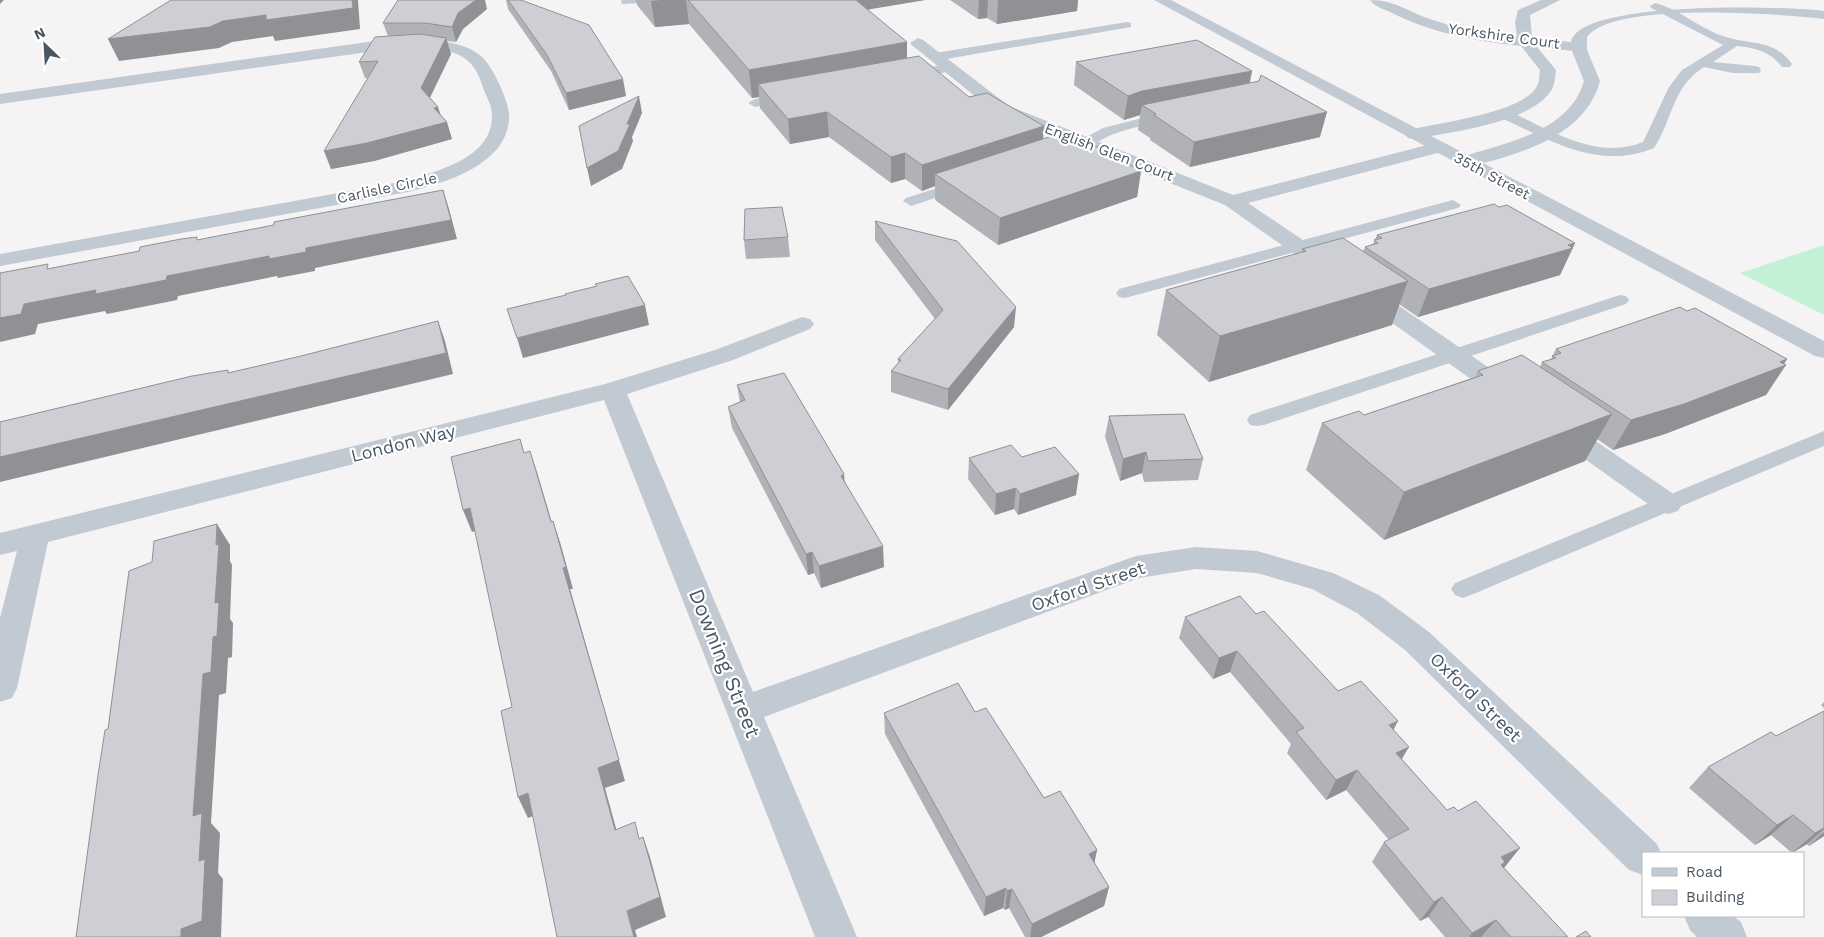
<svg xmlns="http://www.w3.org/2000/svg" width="1824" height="937" font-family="'Work Sans',sans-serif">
<rect width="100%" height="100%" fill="#f5f3f3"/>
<polygon fill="#c3f1d5" points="1824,245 1824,315 1740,273"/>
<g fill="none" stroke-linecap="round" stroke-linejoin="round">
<g fill="#c1cad2" fill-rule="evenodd">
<path d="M1655 3C1680 9 1701 30 1726 37 1751 45 1774 39 1792 64L1790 67H1782C1770 51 1755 48 1737 46L1713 62 1755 66 1759 67 1761 70 1759 73H1733L1704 67C1672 87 1673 119 1654 148 1598 171 1550 140 1499 117L1497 114 1499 111H1509C1550 130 1597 161 1643 142L1669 87 1682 70 1723 45 1651 8 1650 6Z"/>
<polygon points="1127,22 1131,23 1131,27 935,61 929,57 935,53"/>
<polygon points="949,64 955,68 953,71 907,79 901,75 907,71"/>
<polygon points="789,93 794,94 795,97 794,100 755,107 748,103 755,99"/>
<path d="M1166 112 1173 116 1171 119C1152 124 1132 127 1114 134 1098 139 1079 158 1060 153L1058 150 1060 147 1081 140 1103 128Z"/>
<polygon points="963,180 968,181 970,184 968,187 911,206 903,201 906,198"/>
<polygon points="1453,200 1461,205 1458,208 1125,298 1119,297 1116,293 1119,289"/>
<polygon points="1620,295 1626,296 1629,300 1626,304 1264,425 1257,426 1250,425 1247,420 1250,415"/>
<polygon points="1824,431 1824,446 1471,595 1463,598 1455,595 1451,589 1455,583"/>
</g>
<g fill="#c1cad2" fill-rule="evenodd">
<polygon points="621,0 641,0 639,3 622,4"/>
<path d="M1370 0C1397 0 1411 14 1436 21 1462 30 1489 33 1517 36L1515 23 1518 10 1541 0H1560L1530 15 1532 38 1571 42C1579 0 1784 6 1824 11V19C1780 14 1613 1 1587 37V50L1600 81C1585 138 1516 155 1465 168L1458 166 1456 162 1458 158C1504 143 1569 133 1584 81L1572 51 1537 47 1556 70C1555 76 1555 83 1552 89 1533 123 1450 132 1414 139L1408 138 1405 134 1408 130C1436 123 1524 113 1537 86 1540 81 1539 75 1540 70L1521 46C1475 41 1431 33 1390 12 1383 9 1374 6 1370 0Z"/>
<polygon points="918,38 923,40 1009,106 1233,195 1439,142 1445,143 1448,147 1445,151 1248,203 1340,265 1343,270 1340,275 1332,277 1324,275 1225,205 997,114 913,46 910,43"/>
<path d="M430 40C448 42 467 44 481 56 492 65 508 99 509 114 510 126 505 140 497 149 475 174 439 184 408 192L0 266V254L405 181C437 171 493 158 492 115 492 106 487 98 484 90 478 72 473 60 454 53 430 44 400 49 375 51L0 104V94L375 41Z"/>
<polygon points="1365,286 1373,288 1517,387 1521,393 1517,399 1508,401 1499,399 1357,298 1354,293 1357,288"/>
<polygon points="802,317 810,319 814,324 810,329 733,360 627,394 753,692 1136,556 1196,547 1257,551 1333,573 1379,595 1429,632 1657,844 1661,853 1643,853 1643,875 1629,870 1405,650 1357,613 1312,589 1257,573 1196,569 1139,578 764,717 857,937 815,937 604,400 48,542 17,688 12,698 0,702 0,618 17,551 0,555 0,533 605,384 715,350"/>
<polygon points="1560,421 1569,423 1678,497 1682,504 1678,511 1668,514 1658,511 1551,435 1547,429 1551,423"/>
<polygon points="1684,916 1733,916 1741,922 1747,937 1697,937 1690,930"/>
</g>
<polygon fill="#c1cad2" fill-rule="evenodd" points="1154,0 1171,0 1824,341 1824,358 1815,356"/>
</g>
<g fill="#b0b2b7">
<polygon points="506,0 521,0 626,96 569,110 551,71 508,9"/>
<polygon points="636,0 925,0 868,9 907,58 969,97 1044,126 1043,139 1082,148 1141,171 1137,197 998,245 935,200 935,186 922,191 905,179 891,183 829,137 790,144 760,108 759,97 752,98 689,24 655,27 637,5"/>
<polygon points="950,0 1078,0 1077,11 997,24 987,18 978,19"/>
<polygon points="487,9 463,29 456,42 447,41 451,54 430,98 438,107 440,114 452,139 374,161 331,169 368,78 365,78 359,62 388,36 383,23"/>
<polygon points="1076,62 1252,71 1250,83 1320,137 1190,167 1150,140 1150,138 1138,130 1140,115 1124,120 1074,85"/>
<polygon points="875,221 1014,327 948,410 891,392 891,371 898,363 898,359 935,319 875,240"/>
<polygon points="1377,235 1575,243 1560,275 1418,317 1399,304 1392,325 1209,382 1157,335 1166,290 1301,253 1302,249 1363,251 1365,247 1373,244"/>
<polygon points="788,237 790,257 746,259 744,240"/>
<polygon points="1687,311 1787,359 1766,395 1665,434 1613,450 1597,439 1585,461 1384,540 1306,470 1322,423 1364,415 1475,377 1478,371 1540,367 1542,362 1551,359 1556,349"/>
<polygon points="737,385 845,482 884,567 821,588 814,573 808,575 732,428 728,407 740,402"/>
<polygon points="1109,416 1203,459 1198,480 1144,482 1142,473 1120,481 1105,437"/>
<polygon points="1022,457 1076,495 1018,515 1014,509 995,515 968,479 969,458"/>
<polygon points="1256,614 1338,691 1393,730 1402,759 1447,810 1504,868 1568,937 1445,937 1428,917 1420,921 1372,862 1384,842 1389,840 1346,790 1326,800 1287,753 1291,744 1230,672 1213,679 1179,638 1185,617"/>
<polygon points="1824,702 1824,708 1821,705"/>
<polygon points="1824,711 1824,836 1809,846 1807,844 1792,853 1771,835 1755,845 1689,788 1708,767 1776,736"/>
<polygon points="975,712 1044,798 1097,850 1094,863 1109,887 1104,906 1041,937 1025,937 1009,908 1005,910 1003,908 984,916 885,734 884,713"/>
</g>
<g fill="#909195">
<polygon points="0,0 4,0 0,4"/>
<polygon points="352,0 358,0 360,29 275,41 273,36 232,42 219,48 119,61 108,39"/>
<polygon points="476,0 485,0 487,9 463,29 456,42 452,27 458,13"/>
<polygon points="661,0 686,0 689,24 655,27 651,1"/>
<polygon points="842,0 925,0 842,14"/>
<polygon points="979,0 988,0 987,18 978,19"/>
<polygon points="998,0 1078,0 1077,11 997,24"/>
<polygon points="446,38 451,54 426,105 421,88"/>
<polygon points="907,42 907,70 758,84 759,97 752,98 749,70"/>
<polygon points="1252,71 1247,94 1142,105 1140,115 1124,120 1128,96 1142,91"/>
<polygon points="623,79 626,96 569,110 566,93"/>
<polygon points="639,96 642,113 632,137 633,141 622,169 591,186 587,168 627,124"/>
<polygon points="438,107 443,123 447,122 452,139 374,161 331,169 324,151"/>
<polygon points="827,112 829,137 790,144 788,119"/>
<polygon points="1327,112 1320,137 1190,167 1194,142"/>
<polygon points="1044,126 1042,151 935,174 935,186 922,191 922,165"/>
<polygon points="905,153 905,179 891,183 891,157"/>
<polygon points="1141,171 1137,197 998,245 1000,218"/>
<polygon points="443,190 449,209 457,239 315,268 315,271 278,278 277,276 178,296 177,300 107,314 105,311 38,324 35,334 0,342 0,318 24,304 306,248"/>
<polygon points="1575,243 1560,275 1418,317 1429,289"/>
<polygon points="1408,281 1392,325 1209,382 1220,336"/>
<polygon points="645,305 649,325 523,358 517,338"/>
<polygon points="1016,307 1014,327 948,410 948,389"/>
<polygon points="438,321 445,341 453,374 0,482 0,457"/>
<polygon points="1787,359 1782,367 1786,365 1766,395 1665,434 1613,450 1631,420"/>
<polygon points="1612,414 1585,461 1384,540 1404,492"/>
<polygon points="530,451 537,472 558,543 551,522"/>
<polygon points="1146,452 1142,473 1120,481 1123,459"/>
<polygon points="844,474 846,496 841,476"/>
<polygon points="1079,474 1076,495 1018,515 1020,494"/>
<polygon points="1016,488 1014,509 995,515 996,494"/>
<polygon points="470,508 479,530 472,532 463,510"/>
<polygon points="553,521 560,542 573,589 570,589 625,781 605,788 622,850 615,830 598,768 563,568"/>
<polygon points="217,524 230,545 230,561 232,565 230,619 233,623 232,657 228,658 226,693 219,695 211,823 220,833 218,873 223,879 221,937 181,937 181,929 199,861 193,816 203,674 213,637 215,603 216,545"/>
<polygon points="883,546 884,567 821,588 819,566"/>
<polygon points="812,552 814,573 808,575 806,554"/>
<polygon points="1237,651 1230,672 1213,679 1219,658"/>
<polygon points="1398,721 1387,742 1389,725"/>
<polygon points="1409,747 1397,767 1396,753"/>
<polygon points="1357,770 1346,790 1326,800 1336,780"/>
<polygon points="528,793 538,814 528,818 518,797"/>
<polygon points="1793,815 1771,835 1755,845 1777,825"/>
<polygon points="1824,828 1824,829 1807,844 1792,853 1815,833"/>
<polygon points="1824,832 1824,836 1809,846"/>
<polygon points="643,837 650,857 666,917 635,930 637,937 634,937 627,911"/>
<polygon points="1520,848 1504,868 1499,871 1501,857"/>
<polygon points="1097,850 1093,870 1089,854"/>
<polygon points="1109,887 1104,906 1041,937 1030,937 1032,924"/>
<polygon points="1006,888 1003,908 984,916 986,897"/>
<polygon points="1012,889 1009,908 1005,910 1007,891"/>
<polygon points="1442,897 1428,917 1420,921 1434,902"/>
<polygon points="1496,920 1481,937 1469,937 1472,933"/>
</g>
<g fill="#cdcfd5" stroke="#909195">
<polygon points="171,0 352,0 353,8 266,20 266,15 223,21 210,27 108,39"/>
<polygon points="398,0 476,0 458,13 452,27 425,23 383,23"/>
<polygon points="508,0 521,0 589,25 623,79 566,93 547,55"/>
<polygon points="688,0 856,0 907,42 749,70"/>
<polygon points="420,34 446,38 421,88 438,107 434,108 447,122 367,143 324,151 378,61 359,62 375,37"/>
<polygon points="1197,40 1252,71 1142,91 1128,96 1076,62"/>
<polygon points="919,56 969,97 987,93 1044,126 922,165 905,153 891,157 827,112 788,119 758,84"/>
<polygon points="1261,75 1327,112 1194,142 1154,115 1156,114 1142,105 1259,81"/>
<polygon points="639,96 627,124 630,124 618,151 587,168 579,126"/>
<polygon points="1058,134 1082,148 1094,145 1141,171 1000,218 935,174"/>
<polygon points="443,190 451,220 306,248 306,252 269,259 269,256 167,276 166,280 95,294 96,290 24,304 21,314 0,318 0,273 48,264 47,269 139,251 140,247 181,239 197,237 197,240 274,225 274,222"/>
<polygon points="1494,204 1499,207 1507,205 1575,243 1568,245 1573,248 1429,289 1365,247 1378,243 1374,240 1382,238 1377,235"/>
<polygon points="782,207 788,237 744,240 745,209"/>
<polygon points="875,221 957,241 1016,307 948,389 891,371 901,360 898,359 943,310"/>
<polygon points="1343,238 1408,281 1220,336 1166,290 1306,251 1302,249"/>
<polygon points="628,276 645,305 517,338 507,309 566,295 565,294 597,286 595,284"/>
<polygon points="1680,307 1687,311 1695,308 1787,359 1780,362 1786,365 1684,404 1631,420 1542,362 1556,358 1552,356 1561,353 1556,349"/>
<polygon points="438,321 446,353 0,457 0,422 192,376 228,370 228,373 301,356"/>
<polygon points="1522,355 1612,414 1404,492 1322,423 1359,411 1364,415 1483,375 1478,371"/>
<polygon points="784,373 844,474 841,476 883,546 819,566 812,552 806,554 728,407 745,400 737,385"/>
<polygon points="1184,414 1203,459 1148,461 1146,452 1123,459 1109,416"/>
<polygon points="520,439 524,453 530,451 551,522 553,521 566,567 563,568 619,760 598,768 615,830 635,822 639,839 643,837 660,897 627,911 634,937 557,937 528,793 518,797 501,711 512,707 470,508 463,510 451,457"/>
<polygon points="1011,445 1022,457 1055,447 1079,474 1020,494 1016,488 996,494 969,458"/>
<polygon points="217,524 216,545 219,544 215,603 219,602 217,636 213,637 211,672 203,674 193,816 202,813 199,861 205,859 202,921 181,929 181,937 76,937 98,775 105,730 108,729 129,571 152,562 154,541"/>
<polygon points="1240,596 1256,614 1264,611 1338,691 1361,681 1398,721 1389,725 1409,747 1396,753 1447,810 1454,807 1458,811 1476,801 1520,848 1501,857 1505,862 1501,865 1568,937 1511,937 1496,920 1472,933 1442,897 1434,902 1384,842 1409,829 1357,770 1336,780 1296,732 1304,728 1237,651 1219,658 1185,617"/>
<polygon points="958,683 975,712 986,708 1044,798 1060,791 1097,850 1089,854 1109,887 1032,924 1012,889 1007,891 1006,888 986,897 884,713"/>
<polygon points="1824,711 1824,828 1815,833 1793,815 1777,825 1708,767 1771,732 1776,736"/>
<polygon points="1586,931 1591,937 1576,937"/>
</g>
<g text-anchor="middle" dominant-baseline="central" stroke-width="4.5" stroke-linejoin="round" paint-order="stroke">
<g font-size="15" fill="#4a5661" stroke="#fff">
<text transform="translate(1504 36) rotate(8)">Yorkshire Court</text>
<text transform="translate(1109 152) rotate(21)">English Glen Court</text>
<text transform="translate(1492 176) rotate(28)">35th Street</text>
<text transform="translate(387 188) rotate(-12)">Carlisle Circle</text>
</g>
<g font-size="18" fill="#4a5661" stroke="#fff">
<text transform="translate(403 443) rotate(-14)">London Way</text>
<text transform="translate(1088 586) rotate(-19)">Oxford Street</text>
<text transform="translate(1476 697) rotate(44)">Oxford Street</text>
</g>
<g font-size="21" fill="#4a5661" stroke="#fff">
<text transform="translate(725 663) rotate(68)">Downing Street</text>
</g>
</g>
<rect x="1642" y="852" width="162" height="65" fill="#ffffff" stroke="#b7bbc0"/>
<rect x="1652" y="868" width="25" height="8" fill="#c1cad2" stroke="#b7bbc0"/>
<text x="1686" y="877" font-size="15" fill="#4a5661">Road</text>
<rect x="1652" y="890" width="25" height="15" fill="#cdcfd5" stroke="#b7bbc0"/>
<text x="1686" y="902" font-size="15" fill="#4a5661">Building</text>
<g transform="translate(45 45) rotate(335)" stroke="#ffffff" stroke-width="4" paint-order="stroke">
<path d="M0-4L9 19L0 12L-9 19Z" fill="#4a5661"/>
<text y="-8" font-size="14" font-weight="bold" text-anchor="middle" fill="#4a5661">N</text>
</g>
</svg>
